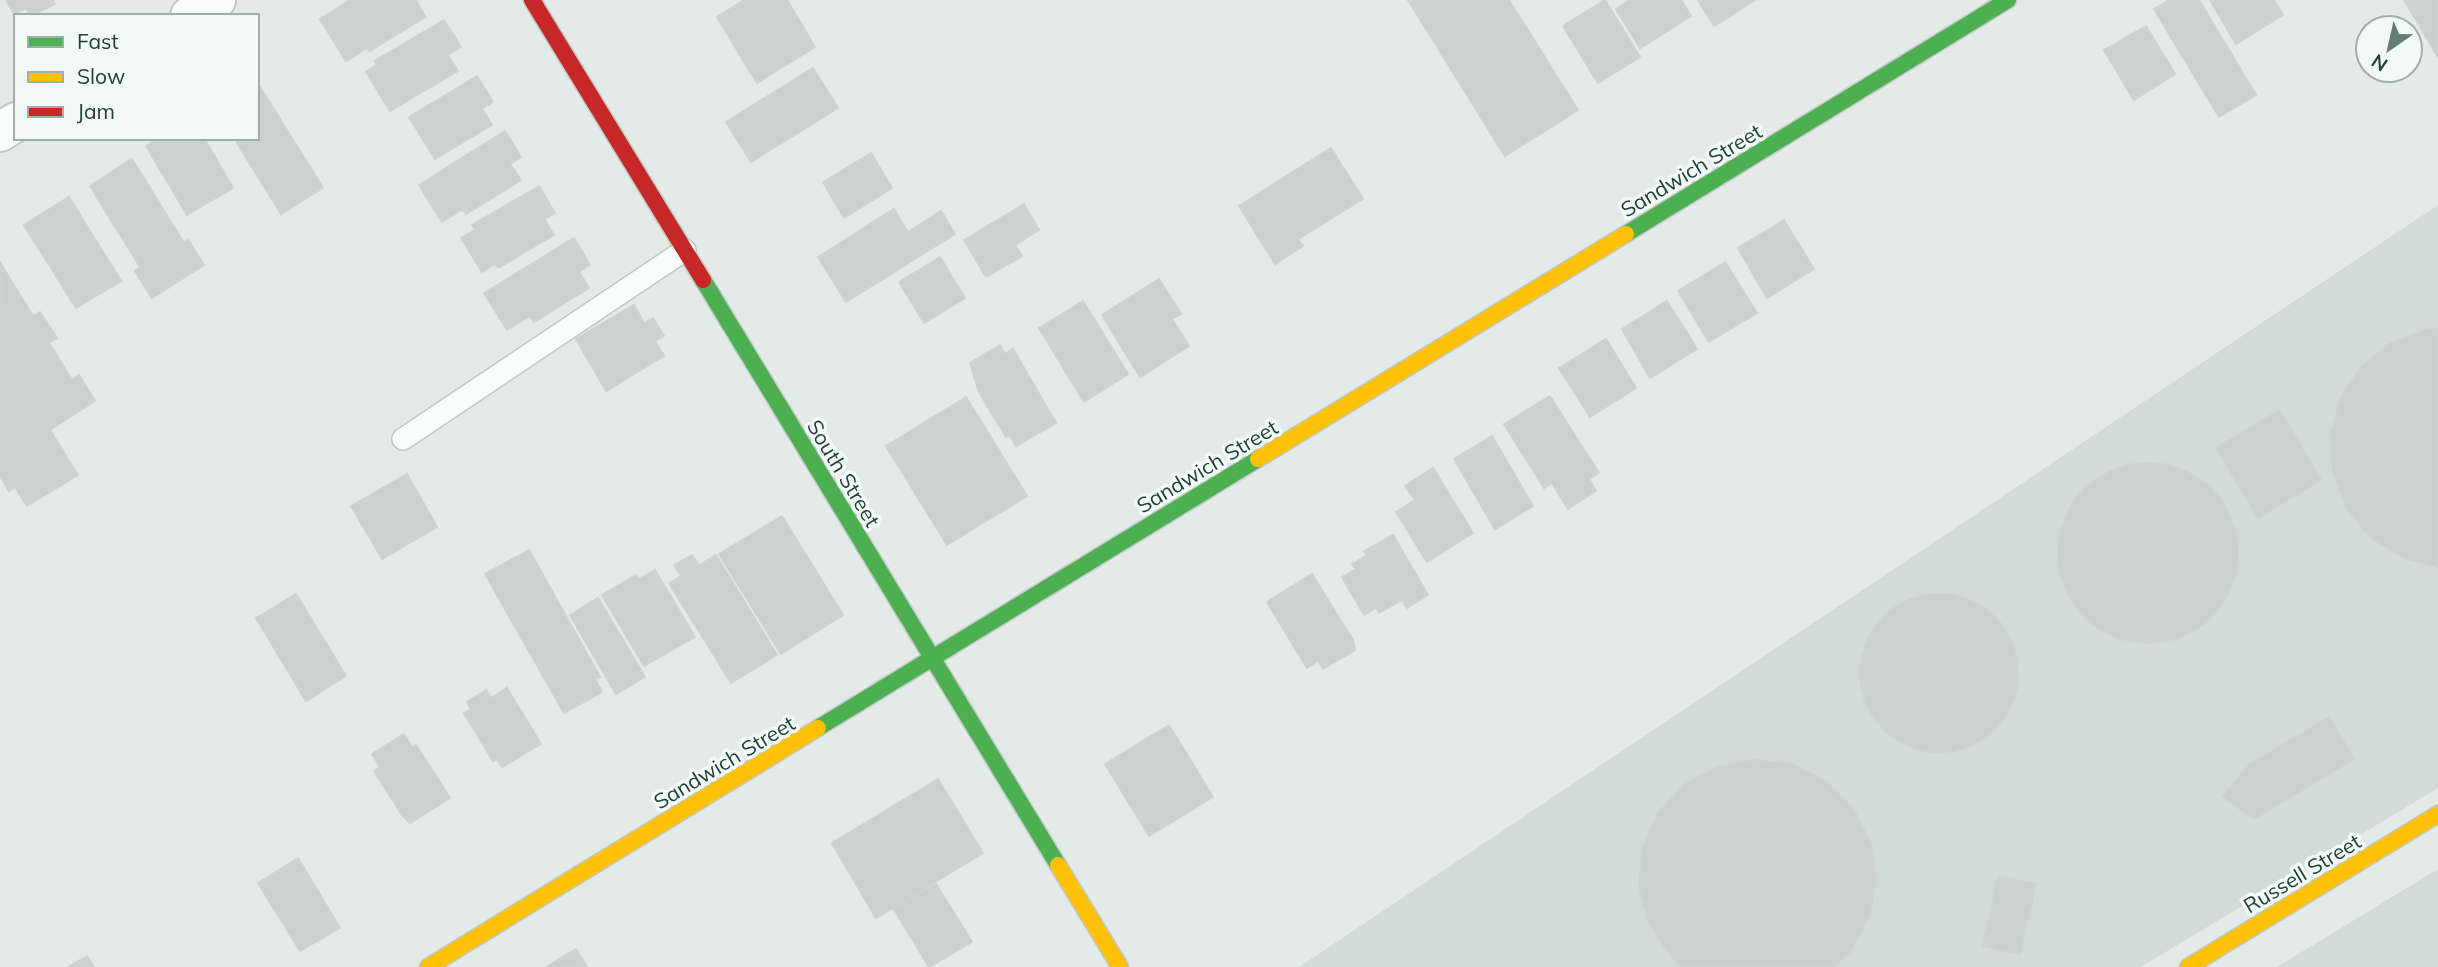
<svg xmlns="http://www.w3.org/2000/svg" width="2438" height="967" font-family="Mulish,sans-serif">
<rect width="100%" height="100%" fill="#e4eae8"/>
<g fill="#d1dcd8">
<polygon points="2438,205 2438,788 2141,967 1299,967"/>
<polygon points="2438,869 2438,967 2277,967"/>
</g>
<g fill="#cad1cf" stroke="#ccd3d1" stroke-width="2">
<polygon points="6,0 53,0 55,4 30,16 26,8 14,14"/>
<polygon points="350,0 416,0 425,17 370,51 367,48 346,61 320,19"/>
<polygon points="744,0 787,0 815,47 757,83 717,17"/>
<polygon points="1408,0 1509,0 1578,110 1505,156"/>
<polygon points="1605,0 1640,57 1598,83 1563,26"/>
<polygon points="1630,0 1681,0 1691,16 1640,48 1616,9"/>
<polygon points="1698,0 1755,0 1714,26"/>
<polygon points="2169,0 2199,0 2256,95 2219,117 2154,9"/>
<polygon points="2210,0 2274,0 2283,15 2236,44"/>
<polygon points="2404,0 2438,0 2438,57"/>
<polygon points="444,20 461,47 448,55 458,71 390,111 366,72 377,65 375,61"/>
<polygon points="2146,26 2175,74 2134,100 2104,50"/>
<polygon points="813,68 838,108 751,162 726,122"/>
<polygon points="477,76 493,102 482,109 492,125 435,159 409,117"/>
<polygon points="257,82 323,188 281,214 234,138 257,138"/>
<polygon points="505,131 521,157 510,164 521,180 466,214 463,209 442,222 419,185"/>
<polygon points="158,138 204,138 233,188 187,215 146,146"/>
<polygon points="1331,148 1363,199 1298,239 1303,246 1275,264 1239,206"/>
<polygon points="871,153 892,188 844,218 823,182"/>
<polygon points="132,159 184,243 188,240 204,265 152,298 135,271 140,267 90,186"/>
<polygon points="539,186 555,213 544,219 554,235 498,268 495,264 482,272 461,238 475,230 472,225"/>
<polygon points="69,197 121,281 76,308 24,225"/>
<polygon points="1024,204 1039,230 1015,245 1022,256 986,277 964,240"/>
<polygon points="894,209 908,232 941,211 955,234 846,302 818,257"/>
<polygon points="1784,220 1814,269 1767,298 1738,248"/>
<polygon points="574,238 590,265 579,272 589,288 534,322 530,316 507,330 484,293"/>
<polygon points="940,257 965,298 924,323 899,282"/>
<polygon points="1725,262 1757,313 1709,342 1678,291"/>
<polygon points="1,264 33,316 40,312 57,338 49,343 72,380 79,375 95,401 50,430 78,475 27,506 15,487 9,491 0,476"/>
<polygon points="1159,279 1181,314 1172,319 1189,346 1140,377 1102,315"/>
<polygon points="1083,301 1128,374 1084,402 1039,328"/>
<polygon points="1667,301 1697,349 1650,378 1622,329"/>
<polygon points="634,305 644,323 653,318 664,336 655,341 664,356 606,391 576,339"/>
<polygon points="2438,329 2438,567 2404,558 2371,538 2347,509 2333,473 2331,435 2340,399 2361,367 2391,343 2426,330"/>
<polygon points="1606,339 1636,388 1590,417 1559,368"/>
<polygon points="1000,345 1005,354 1013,349 1056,423 1016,446 1010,435 1006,437 979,392 970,363"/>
<polygon points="1550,396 1599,473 1589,479 1596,491 1568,509 1552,483 1544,488 1504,424"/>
<polygon points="966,397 1027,496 947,545 886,446"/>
<polygon points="2280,410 2321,480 2258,518 2216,448"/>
<polygon points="1492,436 1533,506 1495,529 1454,459"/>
<circle cx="2148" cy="553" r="90"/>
<polygon points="1433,468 1473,533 1427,562 1396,512 1415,500 1405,486"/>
<polygon points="407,474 437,527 382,559 351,506"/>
<polygon points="782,516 843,615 781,654 719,554"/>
<polygon points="1393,535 1428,595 1407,608 1402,600 1379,613 1376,608 1364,615 1342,577 1356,569 1352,564 1367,556 1364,551"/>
<polygon points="529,550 600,677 595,679 602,692 564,713 485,574"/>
<polygon points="692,555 699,565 716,555 777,655 731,683 669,583 681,576 674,565"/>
<polygon points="655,570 695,637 644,666 602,595 636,575 639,579"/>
<polygon points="1312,574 1353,640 1355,650 1323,669 1318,661 1307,668 1267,602"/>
<circle cx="1939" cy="673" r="79"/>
<polygon points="296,594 346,676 306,701 256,618"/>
<polygon points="598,598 645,677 616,694 570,615"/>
<polygon points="507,688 541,744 502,767 497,759 493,761 464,713 471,709 467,702 486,690 491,698"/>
<polygon points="2329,717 2354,759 2254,819 2223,797 2249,765"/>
<polygon points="1169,725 1213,797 1149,836 1105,764"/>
<polygon points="404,734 412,747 416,745 450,798 410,823 402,815 374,771 380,767 372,754"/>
<polygon points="1754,760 1792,764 1826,781 1853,808 1870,842 1876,880 1869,917 1850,952 1833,967 1683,967 1672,958 1649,924 1639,886 1643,848 1658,813 1684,785 1717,767"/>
<polygon points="938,779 983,853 876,918 832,843"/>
<polygon points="298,858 340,928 300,951 258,883"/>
<polygon points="1998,876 2036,884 2020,954 1983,946"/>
<polygon points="936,884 972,942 929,967 894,909"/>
<polygon points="576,949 587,967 546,967"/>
<polygon points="87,956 94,967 68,967"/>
</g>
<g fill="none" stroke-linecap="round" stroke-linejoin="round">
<defs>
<polyline id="lane" points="403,439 685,250"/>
<g id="street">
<polyline points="190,16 216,0"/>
<polyline points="0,132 16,122"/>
</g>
<g id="fast">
<polyline points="1626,234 2008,0"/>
<polyline points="703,280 1058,865"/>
<polyline points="818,728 1258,459"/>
</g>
<g id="slow">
<polyline points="1258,459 1626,234"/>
<polyline points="1058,865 1120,967"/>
<polyline points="428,967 818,728"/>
<polyline points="2188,967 2438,814"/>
</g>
<polyline id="jam" points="532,0 703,280"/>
</defs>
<use href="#lane" stroke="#c1c7c5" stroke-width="24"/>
<use href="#street" stroke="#c1c7c5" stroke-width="42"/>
<use href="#fast" stroke="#bfc8c5" stroke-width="19"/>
<use href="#slow" stroke="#bfc8c5" stroke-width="19"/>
<use href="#jam" stroke="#bfc8c5" stroke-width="19"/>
<use href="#lane" stroke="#fbfcfc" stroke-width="21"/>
<use href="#street" stroke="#fbfcfc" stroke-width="38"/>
<use href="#fast" stroke="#4caf50" stroke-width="16"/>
<use href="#slow" stroke="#ffc107" stroke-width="16"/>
<use href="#jam" stroke="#c62828" stroke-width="16"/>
</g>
<g text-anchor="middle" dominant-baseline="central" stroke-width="7" stroke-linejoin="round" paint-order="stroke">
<g font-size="21" fill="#1f4039" stroke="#f2f9f6">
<text transform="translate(1691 170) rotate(-31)">Sandwich Street</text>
<text transform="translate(1207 466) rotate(-31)">Sandwich Street</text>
<text transform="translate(844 473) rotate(59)">South Street</text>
<text transform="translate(724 762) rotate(-31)">Sandwich Street</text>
<text transform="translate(2302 873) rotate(-31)">Russell Street</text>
</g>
</g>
<rect x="14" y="14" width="245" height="126" fill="#f2f9f6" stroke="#9eafaa" stroke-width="2"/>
<rect x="28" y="37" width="35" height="10" fill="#4caf50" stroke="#9eafaa" stroke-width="2"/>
<text x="77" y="49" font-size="21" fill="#1f4039">Fast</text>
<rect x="28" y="72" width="35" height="10" fill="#ffc107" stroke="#9eafaa" stroke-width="2"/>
<text x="77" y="84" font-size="21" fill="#1f4039">Slow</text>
<rect x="28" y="107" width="35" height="10" fill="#c62828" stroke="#9eafaa" stroke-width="2"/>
<text x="77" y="119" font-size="21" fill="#1f4039">Jam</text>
<g transform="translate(2389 49) rotate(214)"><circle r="33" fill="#f2f9f6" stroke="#9eafaa" stroke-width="2"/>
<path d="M0-5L12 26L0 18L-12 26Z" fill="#647c76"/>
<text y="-10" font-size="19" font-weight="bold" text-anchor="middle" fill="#1f4039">N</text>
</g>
</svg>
